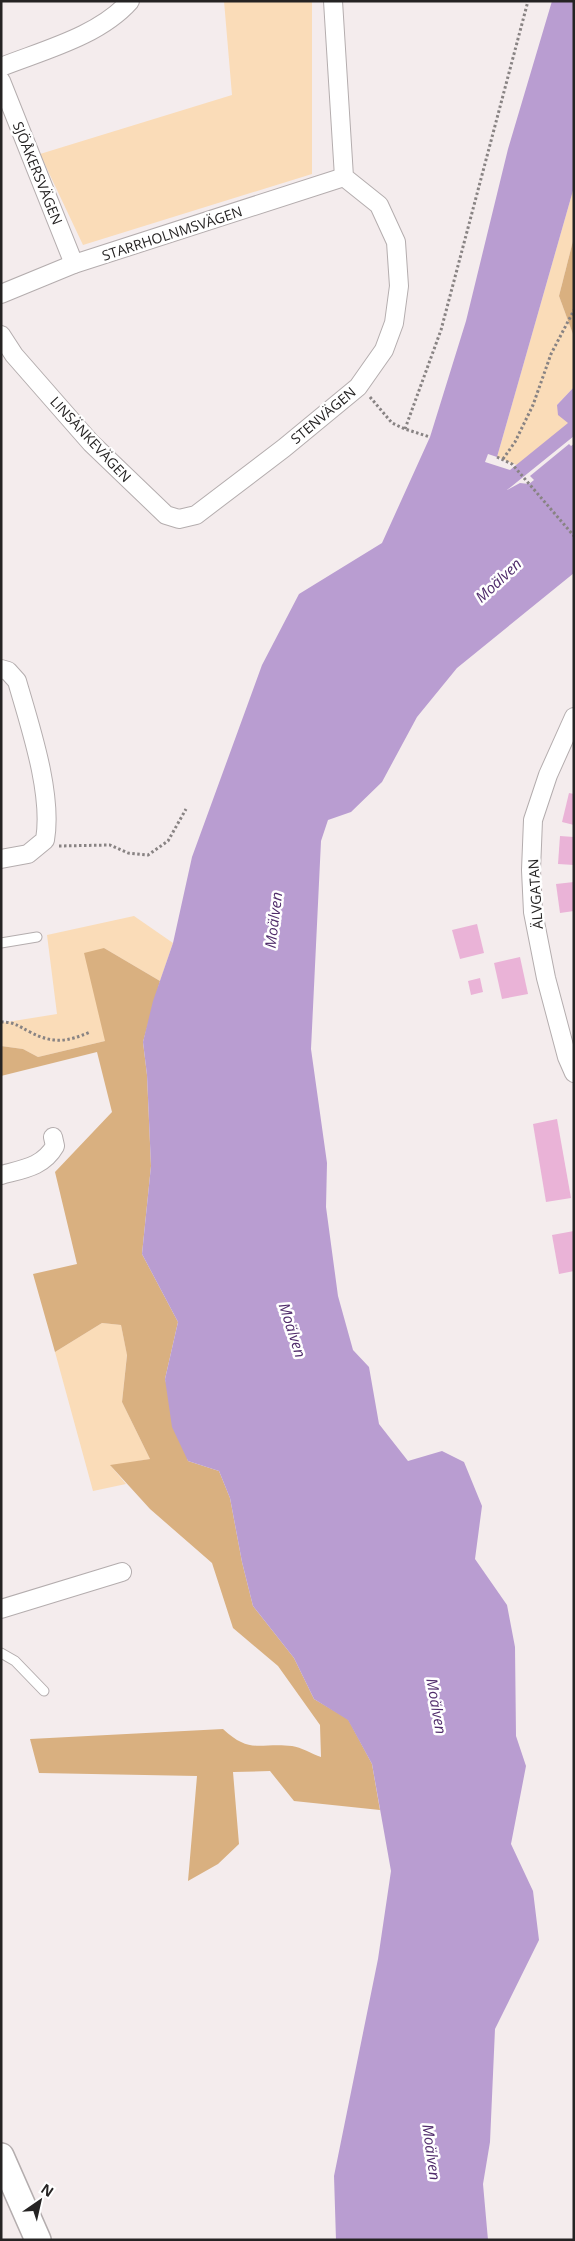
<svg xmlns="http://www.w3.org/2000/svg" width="575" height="2241" font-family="'Open Sans',sans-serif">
<rect width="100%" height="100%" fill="#f4eced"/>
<g fill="#fadcb8">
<polygon points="224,1 312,1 312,174 83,245 40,154 232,95"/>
<polygon points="574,187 574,237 559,296 574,337 574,387 557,405 569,423 517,465 497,457"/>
<polygon points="134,916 173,943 160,981 104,948 105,1041 38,1057 23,1049 1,1046 1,1023 57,1014 47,935"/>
<polygon points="102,1323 121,1325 127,1354 122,1402 150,1459 111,1466 126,1484 93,1491 55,1352"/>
</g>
<g fill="#d9b080">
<polygon points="574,237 574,337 559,296"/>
<path d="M104 948 160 981 143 1042 147 1075 151 1166 142 1254 178 1322 165 1379 188 1461 219 1471 230 1498 242 1562 253 1606 294 1658 314 1699 348 1719 372 1764 380 1810 294 1801 270 1771 233 1772 239 1844 218 1864 188 1881 197 1776 39 1773 30 1739 223 1729C251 1755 260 1742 292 1746 301 1747 312 1754 321 1757L320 1725 278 1666 233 1628 212 1563 150 1509 110 1465 150 1459 122 1402 127 1355 121 1325 102 1323 55 1352 33 1274 77 1264 55 1172 112 1112 97 1052 1 1076V1046L23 1049 38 1057 105 1041 84 953Z"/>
</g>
<polygon fill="#b99dd1" points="552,1 574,1 574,187 497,457 488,454 485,462 510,470 568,423 558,415 557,405 574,387 574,436 507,490 520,483 529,484 534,480 530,476 569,444 571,446 574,444 574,573 457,668 417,717 382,782 351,812 328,820 321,841 311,1049 327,1163 326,1207 338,1296 353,1350 369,1367 379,1424 408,1461 442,1451 464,1462 482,1506 475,1559 507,1605 515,1647 516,1736 526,1766 511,1844 533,1891 539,1940 495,2029 490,2142 483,2184 488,2240 336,2240 334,2176 378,1959 391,1871 372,1764 348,1720 314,1699 294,1658 253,1606 242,1562 230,1498 219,1471 188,1461 172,1427 165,1379 178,1322 142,1254 151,1166 147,1075 143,1042 153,1001 173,943 192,857 262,665 299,594 382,543 430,437 466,321 508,149"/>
<g fill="#eab3d7">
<polygon points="569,793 574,794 574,825 562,822"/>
<polygon points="560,836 574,837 574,865 558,864"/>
<polygon points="574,882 574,911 560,913 556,884"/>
<polygon points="477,924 484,953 460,959 452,930"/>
<polygon points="520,957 528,994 502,999 494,963"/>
<polygon points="480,978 483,992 471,995 468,981"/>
<polygon points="557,1119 571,1198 546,1202 533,1124"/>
<polygon points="574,1231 574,1271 559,1274 552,1235"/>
</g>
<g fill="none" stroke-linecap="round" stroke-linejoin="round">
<defs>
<g id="service">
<polyline points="1,943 37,937"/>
<polyline points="1,1653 15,1661 44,1691"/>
</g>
<g id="minor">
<path d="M1 67C44 50 99 36 130 1"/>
<polyline points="1,81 74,264"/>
<polyline points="1,294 74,264 344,177"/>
<polyline points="1,335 14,355 91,443 166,515 179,519 196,515 284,448 358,387 384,350 394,323 399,286 396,242 379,205 344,177 333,1"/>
<path d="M1 669 8 671 17 681C30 726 53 794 45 840L28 854 1 859"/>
<polyline points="574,717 548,775 533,820 531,870 533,912 546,978 567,1057 574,1073"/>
<path d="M1 1175C23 1169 43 1167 55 1146L53 1137"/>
<polyline points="1,1609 122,1572"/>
</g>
<polyline id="secondary" points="1,2156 38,2240"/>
</defs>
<use href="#service" stroke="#b4adae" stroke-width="11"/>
<use href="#minor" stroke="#b4adae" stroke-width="20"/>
<use href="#secondary" stroke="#b4adae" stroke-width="28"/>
<g stroke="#888383" stroke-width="3" stroke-dasharray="2.5 2.5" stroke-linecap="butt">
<polyline points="370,397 392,423 405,429 430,437"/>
<polyline points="405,429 441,330 528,1"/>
<polyline points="497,457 512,464 574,536"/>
<polyline points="503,459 515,442 533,405 551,354 574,310"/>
<polyline points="59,846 110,845 128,853 148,855 168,841 186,809"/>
<path d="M1 1022C15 1022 18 1026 30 1032 53 1044 67 1042 90 1032"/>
</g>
<use href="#service" stroke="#fff" stroke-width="9"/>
<use href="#minor" stroke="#fff" stroke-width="18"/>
<use href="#secondary" stroke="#fff" stroke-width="25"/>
</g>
<g text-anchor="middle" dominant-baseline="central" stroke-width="5" stroke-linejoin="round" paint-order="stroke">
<g font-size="14" fill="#252323" stroke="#fff">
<text transform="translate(38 173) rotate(68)">SJÖÅKERSVÄGEN</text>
<text transform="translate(172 233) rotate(-18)">STARRHOLNMSVÄGEN</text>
<text transform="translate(323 415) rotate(-40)">STENVÄGEN</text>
<text transform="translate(91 439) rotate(47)">LINSÄNKEVÄGEN</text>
<text transform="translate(535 894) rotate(-94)">ÄLVGATAN</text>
</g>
<g font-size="15" font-style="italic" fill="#502c6b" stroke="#fff">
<text transform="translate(498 580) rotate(-43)">Moälven</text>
<text transform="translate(273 920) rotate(-83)">Moälven</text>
<text transform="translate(293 1330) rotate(72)">Moälven</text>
<text transform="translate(437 1706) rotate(80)">Moälven</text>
<text transform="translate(432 2152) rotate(82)">Moälven</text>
</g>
</g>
<rect width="575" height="2241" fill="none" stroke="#252323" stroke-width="5"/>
<g transform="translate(40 2201) rotate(34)" stroke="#ffffff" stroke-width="4" paint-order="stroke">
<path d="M0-4L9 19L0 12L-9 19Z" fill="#252323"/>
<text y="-8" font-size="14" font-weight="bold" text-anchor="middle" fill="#252323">N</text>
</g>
</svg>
